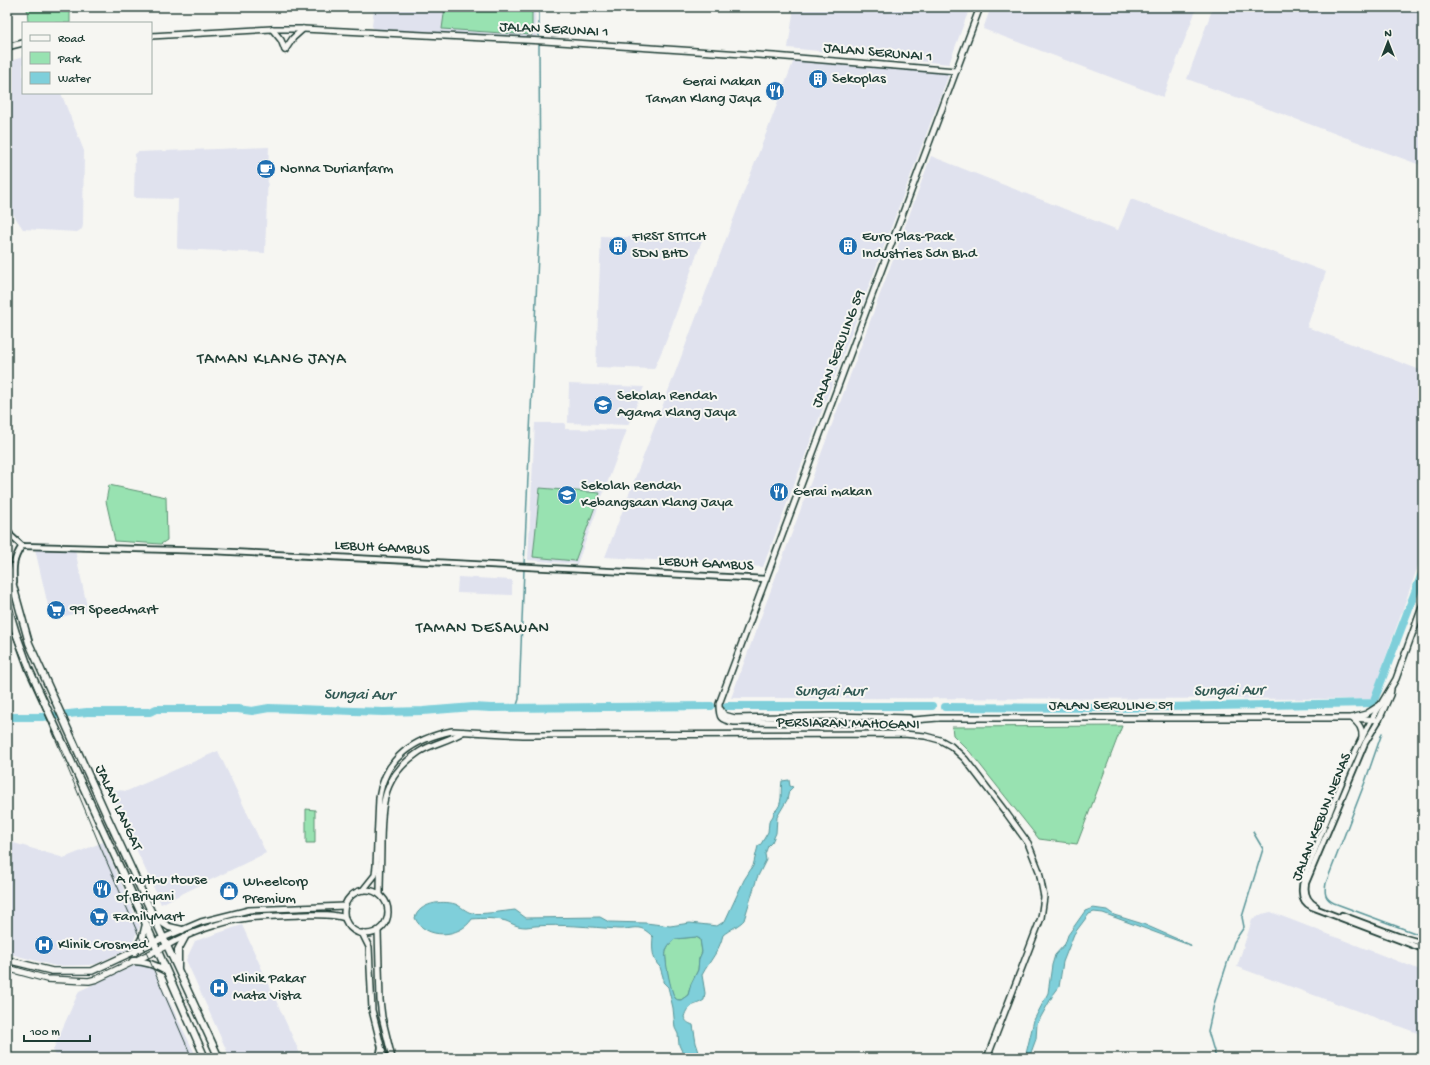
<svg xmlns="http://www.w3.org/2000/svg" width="1430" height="1065" font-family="'Gochi Hand',sans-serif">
<rect width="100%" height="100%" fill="#f6f6f2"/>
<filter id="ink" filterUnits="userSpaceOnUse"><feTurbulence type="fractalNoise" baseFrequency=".025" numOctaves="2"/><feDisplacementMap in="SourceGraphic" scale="8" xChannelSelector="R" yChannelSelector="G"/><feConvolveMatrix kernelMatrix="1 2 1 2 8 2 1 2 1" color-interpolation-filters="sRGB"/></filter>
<g filter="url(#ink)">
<g fill="#e0e2ee">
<polygon points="374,7 535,7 536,40 375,30 372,26"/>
<polygon points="794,7 970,7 949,64 788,48"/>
<polygon points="991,7 1197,7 1163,97 983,29"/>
<polygon points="1213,7 1423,7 1423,166 1187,79"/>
<polygon points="23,57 23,93 61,93 84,151 83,225 82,229 77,232 23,229 7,205 7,62"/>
<polygon points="794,60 949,74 763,567 605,557"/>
<polygon points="269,147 265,253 178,249 177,247 178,199 136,198 134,196 135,154 138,152"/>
<polygon points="931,156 1118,230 1131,199 1326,272 1307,327 1423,371 1423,552 1371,699 731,698"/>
<polygon points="601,236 702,240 667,339 654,369 596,367"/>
<polygon points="569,384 644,387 628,425 568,423"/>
<polygon points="535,423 565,423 565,429 627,430 577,564 528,560"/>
<polygon points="35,549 75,550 88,611 51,619"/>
<polygon points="458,577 512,580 512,595 457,593"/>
<polygon points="218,751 266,853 161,904 109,789 127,791"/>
<polygon points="7,841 64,858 103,842 140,926 130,948 96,964 89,965 55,966 7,953"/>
<polygon points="1271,912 1423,971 1423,1035 1237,967 1252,920 1262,914"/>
<polygon points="242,925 302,1058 230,1058 186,960 195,941"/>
<polygon points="138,964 149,965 153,969 197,1058 57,1058 53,1050 79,991"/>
</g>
<g fill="#98e2b1" stroke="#5c9072">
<polygon points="27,7 70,7 70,23 28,23"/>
<polygon points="445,7 532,7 532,35 442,29"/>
<polygon points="109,485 166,497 167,540 161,544 115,541 106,501"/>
<polygon points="540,488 600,493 575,561 533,557"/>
<polygon points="1122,726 1077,844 1039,839 970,752 953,735 952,727"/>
<polygon points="306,809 315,810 315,843 306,843"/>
<path d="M696 937 700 939 702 952 699 959 698 970 691 984 688 995 681 1000C678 1000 677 1000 675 998 670 992 664 958 666 951 667 946 671 942 675 939Z"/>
</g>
<g fill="#7fcfda" stroke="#599598" fill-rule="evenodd">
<path d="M789 780 790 786 793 787 789 791 787 800 777 817 776 833 772 842 768 846 765 854 766 860 757 878 744 920C740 925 729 930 723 935 719 952 710 960 702 975L705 993 704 1000C694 1007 688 1003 684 1017 686 1022 688 1023 693 1025L696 1043 701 1058H685L679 1045 678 1034 675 1028 673 1008 670 995 668 987 663 982V977L660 967C652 960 652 947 653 937 639 922 634 930 617 929 590 927 562 924 535 926 532 926 529 927 526 927 517 927 513 924 506 921 495 918 483 918 472 919 460 938 425 940 415 918 419 903 442 900 455 904 461 906 466 912 472 913 479 915 506 911 515 910L526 918 600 917 609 922 646 923 670 926 690 923 717 926 725 921 744 880 753 866 758 846 761 844 768 832 769 822 773 816 774 812C784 805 780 791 782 781ZM696 937 700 939 702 952 699 959 698 970 691 984 688 995 681 1000C678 1000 677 1000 675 998 671 992 664 958 666 951 667 946 671 942 675 939Z"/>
<polygon points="1093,908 1107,910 1114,915 1143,924 1191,945 1192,946 1103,913 1094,912 1089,914 1074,934 1063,962 1059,987 1053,995 1037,1024 1036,1039 1029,1058 1025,1058 1034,1020 1048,993 1052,965 1055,955 1065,944 1068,935 1085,911"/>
</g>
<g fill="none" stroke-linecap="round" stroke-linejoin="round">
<g stroke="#599598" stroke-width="1.5">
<polyline points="539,7 539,39"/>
<polyline points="524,565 540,211 539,43"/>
<polyline points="516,708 519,699 524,569"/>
<path d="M1382 733 1365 782 1326 883C1324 893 1325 899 1334 903L1423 936"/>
<polyline points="1216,1058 1208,1031 1214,1004 1234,942 1244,927 1242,917 1263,849 1253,832"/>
</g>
<g stroke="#7fcfda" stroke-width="8">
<polyline points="727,706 932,706"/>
<polyline points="945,707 1116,708 1373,703 1423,571"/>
<polyline points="7,717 42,717 87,712 150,712 156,709 238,709 252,711 269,708 383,712 423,711 473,707 491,708 711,706"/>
</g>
<defs>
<g id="tertiary">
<polyline points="7,528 11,536 22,546 212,551 766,579"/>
<path d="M14 582C13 567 13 559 22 546"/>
<path d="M1372 719C1348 762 1331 809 1313 855 1309 866 1301 880 1302 892 1302 899 1306 904 1312 907L1423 949"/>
<path d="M1316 906C1307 901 1304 893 1306 883L1365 743 1379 720"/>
<polyline points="1342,915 1398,936 1423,943"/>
<polyline points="379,1058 381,1048"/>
</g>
<g id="secondary">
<polyline points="272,29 281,40 285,50"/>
<polyline points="151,36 272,29 303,29 544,41 774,56 956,71"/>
<polyline points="7,47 23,43"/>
<polyline points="285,50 293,38 303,29"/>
<polyline points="721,710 724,715 735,718 833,716 909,718"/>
<polyline points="1355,717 1366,714 1380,705"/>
<polyline points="937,718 1352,718 1379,720 1390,695 1391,689"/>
<path d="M938 718 878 723 734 722C720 720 719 718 719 704L980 7"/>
<path d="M1352 718C1359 724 1363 729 1362 738"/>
<polyline points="1372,719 1396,679 1423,604"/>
<circle cx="366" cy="912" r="22"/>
<path d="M363 890 375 875 376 866 379 798C385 757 414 739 452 731L523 735 904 734 925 736 940 740 951 746 965 759 1007 814 1028 843 1039 871 1044 897 1041 918 987 1058"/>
<path d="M380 894C380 877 381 859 381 842 382 802 383 776 419 752 433 743 449 741 463 732"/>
<polyline points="378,931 380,1000 382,1017 392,1058"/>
<polyline points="362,933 369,947 372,1010 384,1058"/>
<polyline points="163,938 201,922 249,910 345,906"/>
<path d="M166 946C189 933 222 921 247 918 265 916 282 916 300 915 314 915 331 913 345 918"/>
</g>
<g id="primary">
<polyline points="7,960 52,971 92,971 163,938"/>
<polyline points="7,968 47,979 89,981 97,979 166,946"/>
</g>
<g id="trunk">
<polyline points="7,564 29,643 106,814 219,1058"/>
<polyline points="7,603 16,633 29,669 146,924 205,1058"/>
<polyline points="154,917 169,927 182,930"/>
<polyline points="135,952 143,936 146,924"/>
<path d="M133 961C146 961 154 965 166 971"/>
<polyline points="178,967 178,950 185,937"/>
</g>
</defs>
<use href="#tertiary" stroke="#1f3d34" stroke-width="8"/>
<use href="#secondary" stroke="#1f3d34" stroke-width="8"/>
<use href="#primary" stroke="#1f3d34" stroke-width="8"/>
<use href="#trunk" stroke="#1f3d34" stroke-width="9"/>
<use href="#tertiary" stroke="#f6f6f2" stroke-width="4.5"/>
<use href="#secondary" stroke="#f6f6f2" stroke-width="5"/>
<use href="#primary" stroke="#f6f6f2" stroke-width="5.5"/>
<use href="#trunk" stroke="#f6f6f2" stroke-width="6"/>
<polyline stroke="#1f3d34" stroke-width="1" points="7,610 12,634 100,846 192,1058"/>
</g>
</g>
<defs>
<symbol id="building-disc" viewBox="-11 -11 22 22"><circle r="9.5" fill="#1f6fb2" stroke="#f6f6f2"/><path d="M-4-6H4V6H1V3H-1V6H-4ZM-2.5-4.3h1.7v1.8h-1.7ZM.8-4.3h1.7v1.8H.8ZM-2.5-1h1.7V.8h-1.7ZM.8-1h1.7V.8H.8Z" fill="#fff"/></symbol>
<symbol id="restaurant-disc" viewBox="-11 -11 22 22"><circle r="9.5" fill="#1f6fb2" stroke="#f6f6f2"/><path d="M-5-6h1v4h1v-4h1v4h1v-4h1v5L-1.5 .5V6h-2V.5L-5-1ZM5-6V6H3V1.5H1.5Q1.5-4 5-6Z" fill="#fff"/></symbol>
<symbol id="cafe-disc" viewBox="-11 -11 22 22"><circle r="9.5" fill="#1f6fb2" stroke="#f6f6f2"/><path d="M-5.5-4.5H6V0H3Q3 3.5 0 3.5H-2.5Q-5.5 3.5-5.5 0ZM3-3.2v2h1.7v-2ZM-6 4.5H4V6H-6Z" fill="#fff"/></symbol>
<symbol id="school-disc" viewBox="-11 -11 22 22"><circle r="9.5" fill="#1f6fb2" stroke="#f6f6f2"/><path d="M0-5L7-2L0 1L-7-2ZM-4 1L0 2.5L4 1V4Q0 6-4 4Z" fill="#fff"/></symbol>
<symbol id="supermarket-disc" viewBox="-11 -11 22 22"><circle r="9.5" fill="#1f6fb2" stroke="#f6f6f2"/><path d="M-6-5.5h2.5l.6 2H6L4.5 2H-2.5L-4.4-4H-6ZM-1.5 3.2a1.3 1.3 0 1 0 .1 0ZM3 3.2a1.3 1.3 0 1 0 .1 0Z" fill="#fff"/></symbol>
<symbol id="shop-disc" viewBox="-11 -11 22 22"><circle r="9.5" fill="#1f6fb2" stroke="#f6f6f2"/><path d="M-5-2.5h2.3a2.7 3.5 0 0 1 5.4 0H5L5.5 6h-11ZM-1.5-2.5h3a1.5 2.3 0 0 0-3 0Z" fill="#fff"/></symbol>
<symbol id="hospital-disc" viewBox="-11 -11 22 22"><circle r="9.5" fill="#1f6fb2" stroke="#f6f6f2"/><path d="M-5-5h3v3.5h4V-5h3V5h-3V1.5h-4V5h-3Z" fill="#fff"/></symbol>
</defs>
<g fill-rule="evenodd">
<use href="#building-disc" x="807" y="68" width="22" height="22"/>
<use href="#restaurant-disc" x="764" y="80" width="22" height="22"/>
<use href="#cafe-disc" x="255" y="158" width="22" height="22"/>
<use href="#building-disc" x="607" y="235" width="22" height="22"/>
<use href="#building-disc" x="837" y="235" width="22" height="22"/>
<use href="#school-disc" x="592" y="394" width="22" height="22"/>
<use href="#restaurant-disc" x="768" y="481" width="22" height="22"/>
<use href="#school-disc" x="556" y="484" width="22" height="22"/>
<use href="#supermarket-disc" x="45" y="599" width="22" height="22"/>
<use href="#restaurant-disc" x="91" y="878" width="22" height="22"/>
<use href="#shop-disc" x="218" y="880" width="22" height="22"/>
<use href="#supermarket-disc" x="88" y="906" width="22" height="22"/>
<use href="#hospital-disc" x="33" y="934" width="22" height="22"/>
<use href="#hospital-disc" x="208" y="977" width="22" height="22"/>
</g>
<g text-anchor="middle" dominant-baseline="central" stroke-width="4" stroke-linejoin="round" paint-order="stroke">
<g font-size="15" fill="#1f3d34" stroke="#f6f6f2">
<text transform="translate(554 30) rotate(3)">JALAN SERUNAI 1</text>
<text transform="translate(878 53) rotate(5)">JALAN SERUNAI 1</text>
<text transform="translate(839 349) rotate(-69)">JALAN SERULING 59</text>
<text transform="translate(382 548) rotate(3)">LEBUH GAMBUS</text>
<text transform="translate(706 564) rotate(3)">LEBUH GAMBUS</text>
<text x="1111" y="706">JALAN SERULING 59</text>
<text transform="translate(848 724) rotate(1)">PERSIARAN MAHOGANI</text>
<text transform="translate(118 808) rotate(65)">JALAN LANGAT</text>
<text transform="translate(1322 817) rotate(-68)">JALAN KEBUN NENAS</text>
</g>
<g font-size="15" fill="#1f3d34" stroke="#f6f6f2" text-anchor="start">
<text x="832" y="79">Sekoplas</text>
<text x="761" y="82" text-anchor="end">Gerai Makan<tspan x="761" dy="17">Taman Klang Jaya</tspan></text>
<text x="280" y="169">Nonna Durianfarm</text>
<text x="632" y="237">FIRST STITCH<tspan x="632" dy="17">SDN BHD</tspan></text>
<text x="862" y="237">Euro Plas-Pack<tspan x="862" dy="17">Industries Sdn Bhd</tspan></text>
<text x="617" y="396">Sekolah Rendah<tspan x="617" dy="17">Agama Klang Jaya</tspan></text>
<text x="581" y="486">Sekolah Rendah<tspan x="581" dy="17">Kebangsaan Klang Jaya</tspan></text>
<text x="793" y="492">Gerai makan</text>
<text x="70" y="610">99 Speedmart</text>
<text x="116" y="880">A Muthu House<tspan x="116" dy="17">of Briyani</tspan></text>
<text x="243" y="882">Wheelcorp<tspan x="243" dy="17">Premium</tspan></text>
<text x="113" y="917">FamilyMart</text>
<text x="58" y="945">Klinik Crosmed</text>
<text x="233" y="979">Klinik Pakar<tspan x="233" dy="17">Mata Vista</tspan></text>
</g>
<g font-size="16" letter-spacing="1" fill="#1f3d34" stroke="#f6f6f2">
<text x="272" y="360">TAMAN KLANG JAYA</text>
<text x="483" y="629">TAMAN DESAWAN</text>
</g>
<g font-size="16" font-style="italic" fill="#325a55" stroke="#f6f6f2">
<text x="830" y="692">Sungai Aur</text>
<text transform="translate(1229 692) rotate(-1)">Sungai Aur</text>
<text transform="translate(359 696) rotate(1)">Sungai Aur</text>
</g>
</g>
<rect width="1430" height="1065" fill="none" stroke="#f6f6f2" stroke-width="24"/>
<rect x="12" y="12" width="1406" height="1041" fill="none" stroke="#1f3d34" stroke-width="1.5" filter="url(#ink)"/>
<rect x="22" y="22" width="130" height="72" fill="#f6f6f2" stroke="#a0aca6"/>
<rect x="30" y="35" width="20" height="6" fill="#f6f6f2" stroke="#a0aca6"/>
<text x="58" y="42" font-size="12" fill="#1f3d34">Road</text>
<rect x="30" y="52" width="20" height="12" fill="#98e2b1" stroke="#a0aca6"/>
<text x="58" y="62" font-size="12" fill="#1f3d34">Park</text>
<rect x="30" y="72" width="20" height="12" fill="#7fcfda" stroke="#a0aca6"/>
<text x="58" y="82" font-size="12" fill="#1f3d34">Water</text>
<g transform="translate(1388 42)" stroke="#f6f6f2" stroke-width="3" paint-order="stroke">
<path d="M0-3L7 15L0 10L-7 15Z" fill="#1f3d34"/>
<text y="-6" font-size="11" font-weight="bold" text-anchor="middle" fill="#1f3d34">N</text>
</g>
<path d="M24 1035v6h66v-6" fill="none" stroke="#1f3d34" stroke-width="2"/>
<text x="30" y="1035" font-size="12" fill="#1f3d34" stroke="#f6f6f2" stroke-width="3" paint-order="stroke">100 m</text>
</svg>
